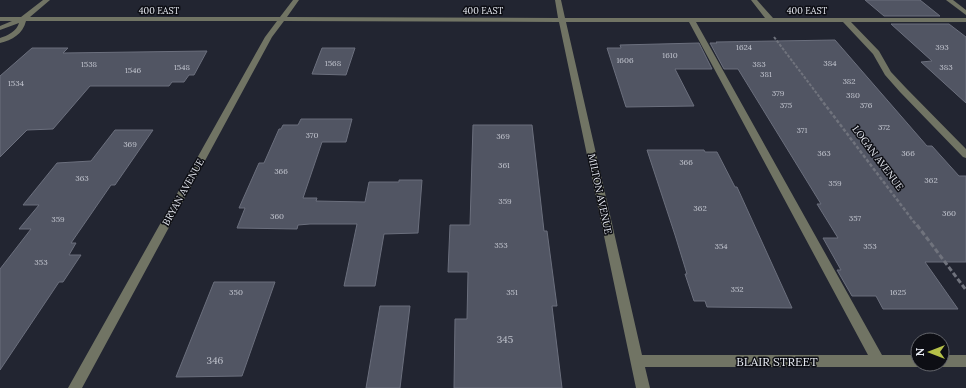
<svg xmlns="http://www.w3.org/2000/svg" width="966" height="388" font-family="Lora,serif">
<rect width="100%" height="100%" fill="#222531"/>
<g fill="#515563" stroke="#6b6f7d">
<polygon points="865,0 920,0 940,16 884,16"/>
<polygon points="891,24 949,24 966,37 966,103 921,62 932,61"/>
<polygon points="835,40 927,146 932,146 959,176 966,176 966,262 925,262 958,309 883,309 876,296 852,296 837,270 841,270 823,238 838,238 817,204 821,204 738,69 724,69 710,43 717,43 716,42"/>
<polygon points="699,43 712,69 675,69 694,106 626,107 607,48 621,48 620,45"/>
<polygon points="32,48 68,48 63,53 207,51 194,75 189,75 184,82 172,82 169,86 90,86 53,129 27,130 0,157 0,76"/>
<polygon points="322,48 355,48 346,75 312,74"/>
<polygon points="301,119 352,119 346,142 322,142 303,198 317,198 316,201 365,202 369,182 399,182 399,180 422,180 418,233 384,234 375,286 344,286 357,224 310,224 298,225 297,229 237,228 245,208 239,208 259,163 264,163 279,129 281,129 283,125 298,125"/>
<polygon points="473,125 532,125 544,231 547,231 557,306 552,306 562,388 454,388 455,319 467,319 468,272 448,272 450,225 470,225"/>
<polygon points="115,130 153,130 115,185 111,185 71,243 76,243 69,255 81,255 63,282 59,282 0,370 0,269 31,229 19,229 39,205 23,205 57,163 91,161"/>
<polygon points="647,150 704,150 705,152 717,152 735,187 737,187 792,308 707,307 705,301 694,301 685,274 687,274 675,235"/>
<polygon points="214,282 275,282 242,376 176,377"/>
<polygon points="380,306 410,306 400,388 366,388"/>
</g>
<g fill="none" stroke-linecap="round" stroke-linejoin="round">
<polyline stroke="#70737d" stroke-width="2" stroke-dasharray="3 1.5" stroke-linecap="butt" points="774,37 821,99"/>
<polyline stroke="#70737d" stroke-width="2.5" stroke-dasharray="3.5 2" stroke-linecap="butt" points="820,98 917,226"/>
<polyline stroke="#70737d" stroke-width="3" stroke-dasharray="5 2.5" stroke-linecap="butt" points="917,225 966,290"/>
<g fill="#717464" fill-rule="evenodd">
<path d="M43 0H50L30 17H280L293 0H299L287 17 558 18 555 0H561L565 18H765L751 0H757L773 18H966V22H851L879 51 891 72 906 88 966 149V158L963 157 900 92 885 75 873 54 843 22H696L882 355H918V364H923L918 367H645L650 388H636L559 22 284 21 272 37 82 388H68L265 37 277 21H26C23 34 12 40 0 43V38C7 36 17 31 19 23L0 30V26L12 21H0V17H21ZM566 22H689L868 355H642Z"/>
<polygon points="946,0 953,0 966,10 966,15"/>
<polygon points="942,355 966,355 966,367 942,367 937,365 937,364 942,364"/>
</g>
</g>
<g text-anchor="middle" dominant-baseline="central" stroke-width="3" stroke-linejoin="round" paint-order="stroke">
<g font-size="8" fill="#c1c4ce">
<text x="744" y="47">1624</text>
<text x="942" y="47">393</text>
<text x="670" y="55">1610</text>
<text x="625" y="60">1606</text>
<text x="333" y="63">1568</text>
<text x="830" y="63">384</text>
<text x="89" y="64">1538</text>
<text x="759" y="64">383</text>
<text x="182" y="67">1548</text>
<text x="946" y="67">383</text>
<text x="133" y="70">1546</text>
<text x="766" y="74">381</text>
<text x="849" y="81">382</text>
<text x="16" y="83">1534</text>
<text x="778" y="93">379</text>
<text x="853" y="95">380</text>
<text x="786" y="105">375</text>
<text x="866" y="105">376</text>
<text x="884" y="127">372</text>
<text x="802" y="130">371</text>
<text x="312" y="135">370</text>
<text x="503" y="136">369</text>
<text x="130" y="144">369</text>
<text x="824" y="153">363</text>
<text x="908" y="153">366</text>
<text x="686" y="162">366</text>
<text x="504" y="165">361</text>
<text x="281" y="171">366</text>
<text x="82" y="178">363</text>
<text x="931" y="180">362</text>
<text x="835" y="183">359</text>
<text x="505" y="201">359</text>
<text x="700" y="208">362</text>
<text x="949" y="213">360</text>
<text x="277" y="216">360</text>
<text x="855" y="218">357</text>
<text x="58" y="219">359</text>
<text x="501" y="245">353</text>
<text x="721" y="246">354</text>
<text x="870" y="246">353</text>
<text x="41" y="262">353</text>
<text x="737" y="289">352</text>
<text x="236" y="292">350</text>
<text x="512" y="292">351</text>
<text x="898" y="292">1625</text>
</g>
<g font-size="9" fill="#e6e9f1" stroke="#0d0e14">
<text x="159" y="10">400 EAST</text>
<text x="483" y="10">400 EAST</text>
<text x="807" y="10">400 EAST</text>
</g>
<g font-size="10" fill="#e6e9f1" stroke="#0d0e14">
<text transform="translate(878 158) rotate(53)">LOGAN AVENUE</text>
<text transform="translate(183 192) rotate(-61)">BRYAN AVENUE</text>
<text transform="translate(600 194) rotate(78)">MILTON AVENUE</text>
</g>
<g font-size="10" fill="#c1c4ce">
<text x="505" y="339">345</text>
<text x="215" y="360">346</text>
</g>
<g font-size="12" fill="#e6e9f1" stroke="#0d0e14">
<text x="777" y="361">BLAIR STREET</text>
</g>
</g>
<g transform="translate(930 352) rotate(270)"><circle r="19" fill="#0d0e14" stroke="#64666c"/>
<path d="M0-3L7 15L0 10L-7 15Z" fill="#b6c149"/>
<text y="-6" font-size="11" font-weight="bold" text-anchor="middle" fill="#e6e9f1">N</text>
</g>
</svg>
